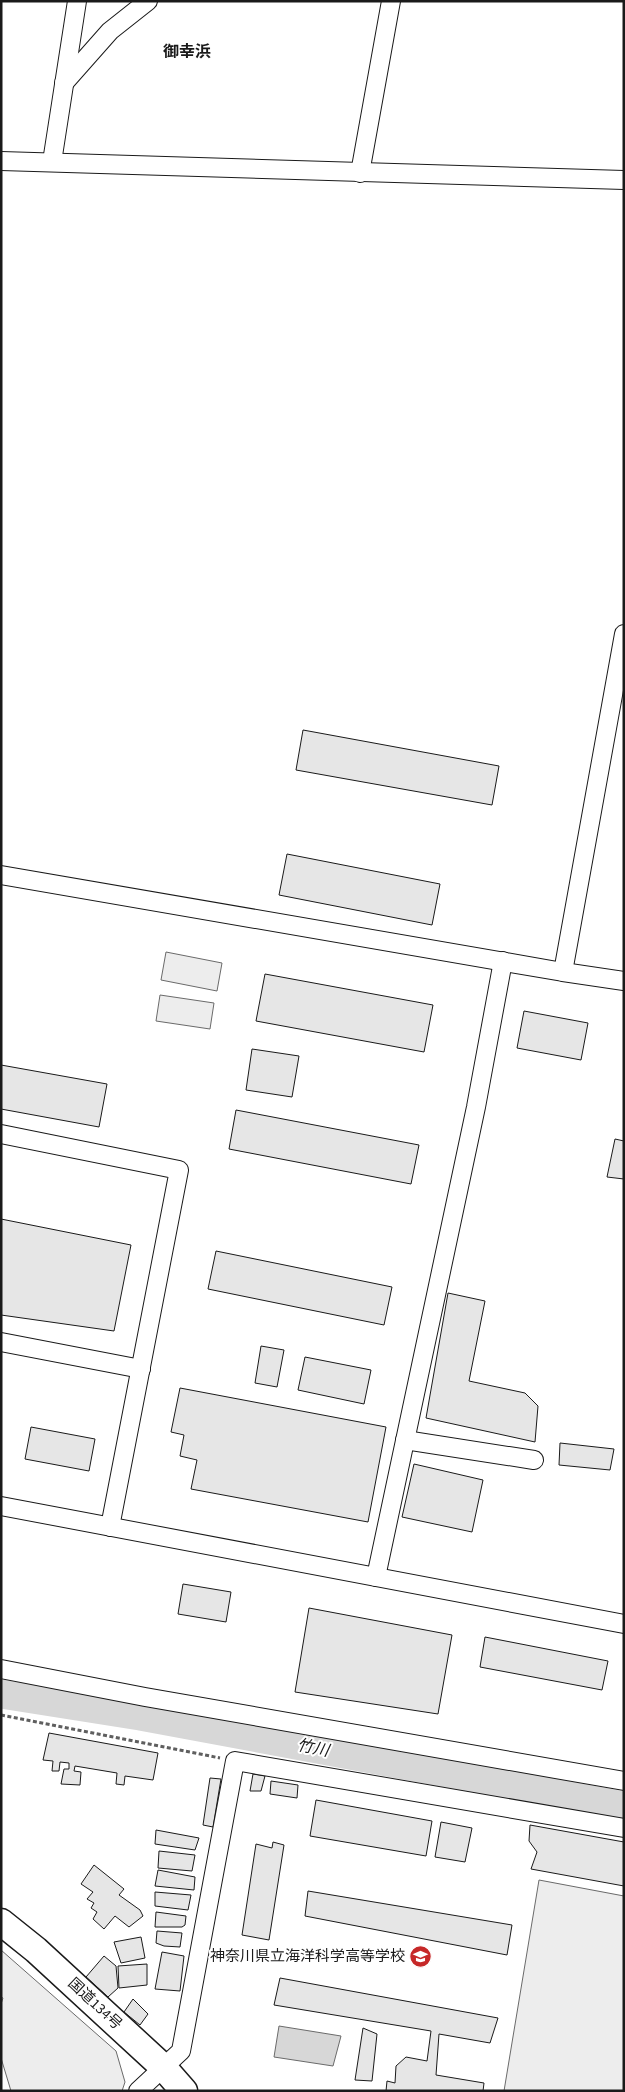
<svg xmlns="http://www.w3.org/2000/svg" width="625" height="2092" font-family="'Source Sans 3','Noto Sans JP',sans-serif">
<rect width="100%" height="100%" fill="#fff"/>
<g fill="#ededed" stroke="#6a6a6a">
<polygon points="166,952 222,963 217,991 161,980"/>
<polygon points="160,995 214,1003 210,1029 156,1021"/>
<polygon points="539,1880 624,1896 624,2091 504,2091"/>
<polygon points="1,1950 116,2051 125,2082 122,2091 11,2091 1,2058 1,2004 3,1998 1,1997"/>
</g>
<polygon fill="#d7d7d7" stroke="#6a6a6a" points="279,2026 341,2036 333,2066 274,2057"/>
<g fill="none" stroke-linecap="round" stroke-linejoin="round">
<polyline stroke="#d7d7d7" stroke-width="29" points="1,1694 140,1716 624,1806"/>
</g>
<g fill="#e6e6e6" stroke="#1a1a1a">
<polygon points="303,730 499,766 492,805 296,770"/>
<polygon points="287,854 440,884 432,925 279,895"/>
<polygon points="265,974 433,1005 424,1052 256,1021"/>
<polygon points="524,1011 588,1023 581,1060 517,1048"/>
<polygon points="252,1049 299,1056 292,1097 246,1090"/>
<polygon points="1,1065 107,1084 99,1127 1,1109"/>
<polygon points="236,1110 419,1145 411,1184 229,1149"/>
<polygon points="615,1139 624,1141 624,1179 607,1177"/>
<polygon points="1,1219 131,1245 114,1331 1,1315"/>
<polygon points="216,1251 392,1287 384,1325 208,1289"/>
<polygon points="448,1293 485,1301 469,1381 525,1393 538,1406 535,1442 426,1418"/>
<polygon points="261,1346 284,1350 277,1387 255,1383"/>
<polygon points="305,1357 371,1370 364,1404 298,1390"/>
<polygon points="180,1388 386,1427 368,1522 191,1489 197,1460 180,1456 184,1435 171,1432"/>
<polygon points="31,1427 95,1439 89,1471 25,1459"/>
<polygon points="560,1443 614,1449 610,1470 559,1465"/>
<polygon points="414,1464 483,1480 472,1532 402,1517"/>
<polygon points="183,1584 231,1592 226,1622 178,1614"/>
<polygon points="309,1608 452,1635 438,1714 295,1692"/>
<polygon points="485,1637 608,1661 602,1690 480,1667"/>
<polygon points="49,1733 158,1753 153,1780 125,1776 124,1785 116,1784 117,1773 75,1766 74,1771 81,1772 80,1785 61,1784 64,1769 69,1769 69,1763 60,1762 59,1771 52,1771 53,1761 43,1760"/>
<polygon points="253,1774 265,1776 261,1791 250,1791"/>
<polygon points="210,1778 221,1779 213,1827 203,1825"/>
<polygon points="271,1781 298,1785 297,1798 270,1794"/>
<polygon points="316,1800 432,1821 426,1856 310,1836"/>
<polygon points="441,1822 472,1828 465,1862 435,1857"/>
<polygon points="530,1825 624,1842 624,1886 531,1869 537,1852 529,1841"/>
<polygon points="156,1830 199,1838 195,1850 155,1844"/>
<polygon points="273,1842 284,1845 269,1940 242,1935 256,1844 272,1848"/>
<polygon points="159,1851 195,1855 192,1871 158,1868"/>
<polygon points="94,1865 124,1889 119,1895 140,1910 143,1916 129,1927 115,1916 104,1929 93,1919 97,1912 91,1908 94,1903 87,1899 93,1892 81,1884"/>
<polygon points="158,1870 195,1877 194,1890 155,1886"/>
<polygon points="308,1891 512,1925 507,1955 305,1916"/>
<polygon points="155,1892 191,1895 188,1910 155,1906"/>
<polygon points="156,1912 186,1916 185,1925 182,1927 155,1927"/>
<polygon points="157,1931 182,1933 180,1947 164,1946 156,1943"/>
<polygon points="141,1937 145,1958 121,1963 114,1942"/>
<polygon points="162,1952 184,1956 180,1991 155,1989"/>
<polygon points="104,1956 116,1966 118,1988 108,1997 86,1977"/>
<polygon points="147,1964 147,1985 119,1988 118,1966"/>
<polygon points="280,1978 498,2018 490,2043 439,2034 436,2075 484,2083 483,2091 386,2091 387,2081 395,2083 396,2066 406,2057 427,2061 431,2031 274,2005"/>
<polygon points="133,1999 148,2014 140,2025 124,2012"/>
<polygon points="363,2028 377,2034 372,2081 355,2080"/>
</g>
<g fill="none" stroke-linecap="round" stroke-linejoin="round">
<defs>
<g id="minor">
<polyline points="64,83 110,31 148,1"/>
<polyline points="1,161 624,180"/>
<polyline points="52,162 77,1"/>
<polyline points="360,173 391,1"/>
<polyline points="1,875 563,972 624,981"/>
<polyline points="563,972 624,634"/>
<polyline points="1,1134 179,1170 110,1527"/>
<polyline points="1,1342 141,1369"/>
<polyline points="405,1440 534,1460"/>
<polyline points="1,1506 624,1624"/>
<polyline points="376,1577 476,1107 503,961"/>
<polyline points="1,1669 145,1697 624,1781"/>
<polyline points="138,2091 181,2051 235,1761 624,1828"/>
</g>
<polyline id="highway" points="1,1922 36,1950 163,2067 184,2091"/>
</defs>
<use href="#minor" stroke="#1a1a1a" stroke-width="20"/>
<use href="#highway" stroke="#1a1a1a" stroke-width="29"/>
<polyline stroke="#5f5f5f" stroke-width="3" stroke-dasharray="4 2.5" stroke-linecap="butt" points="1,1715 220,1758"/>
<use href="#minor" stroke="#fff" stroke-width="18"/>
<use href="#highway" stroke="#fff" stroke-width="26"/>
</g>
<defs>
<symbol id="school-disc" viewBox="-11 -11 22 22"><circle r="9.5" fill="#c62828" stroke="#fff"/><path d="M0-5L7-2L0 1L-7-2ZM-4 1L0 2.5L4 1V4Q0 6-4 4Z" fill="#fff"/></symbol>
</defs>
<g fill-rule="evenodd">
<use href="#school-disc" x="408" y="1944" width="25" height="25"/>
</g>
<g text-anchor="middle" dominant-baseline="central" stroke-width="4" stroke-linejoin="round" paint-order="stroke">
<g font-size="15" fill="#1a1a1a" stroke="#fff" text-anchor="end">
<text x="405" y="1956">神奈川県立海洋科学高等学校</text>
</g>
<g font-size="15" fill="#1a1a1a" stroke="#fff">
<text transform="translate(95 2004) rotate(43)">国道134号</text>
</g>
<g font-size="16" font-weight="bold" fill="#1a1a1a" stroke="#fff">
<text x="187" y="52">御幸浜</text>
</g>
<g font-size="16" font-style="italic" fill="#1a1a1a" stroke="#fff">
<text transform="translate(313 1748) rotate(11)">竹川</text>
</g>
</g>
<rect width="625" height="2092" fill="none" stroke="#1a1a1a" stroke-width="5"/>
</svg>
